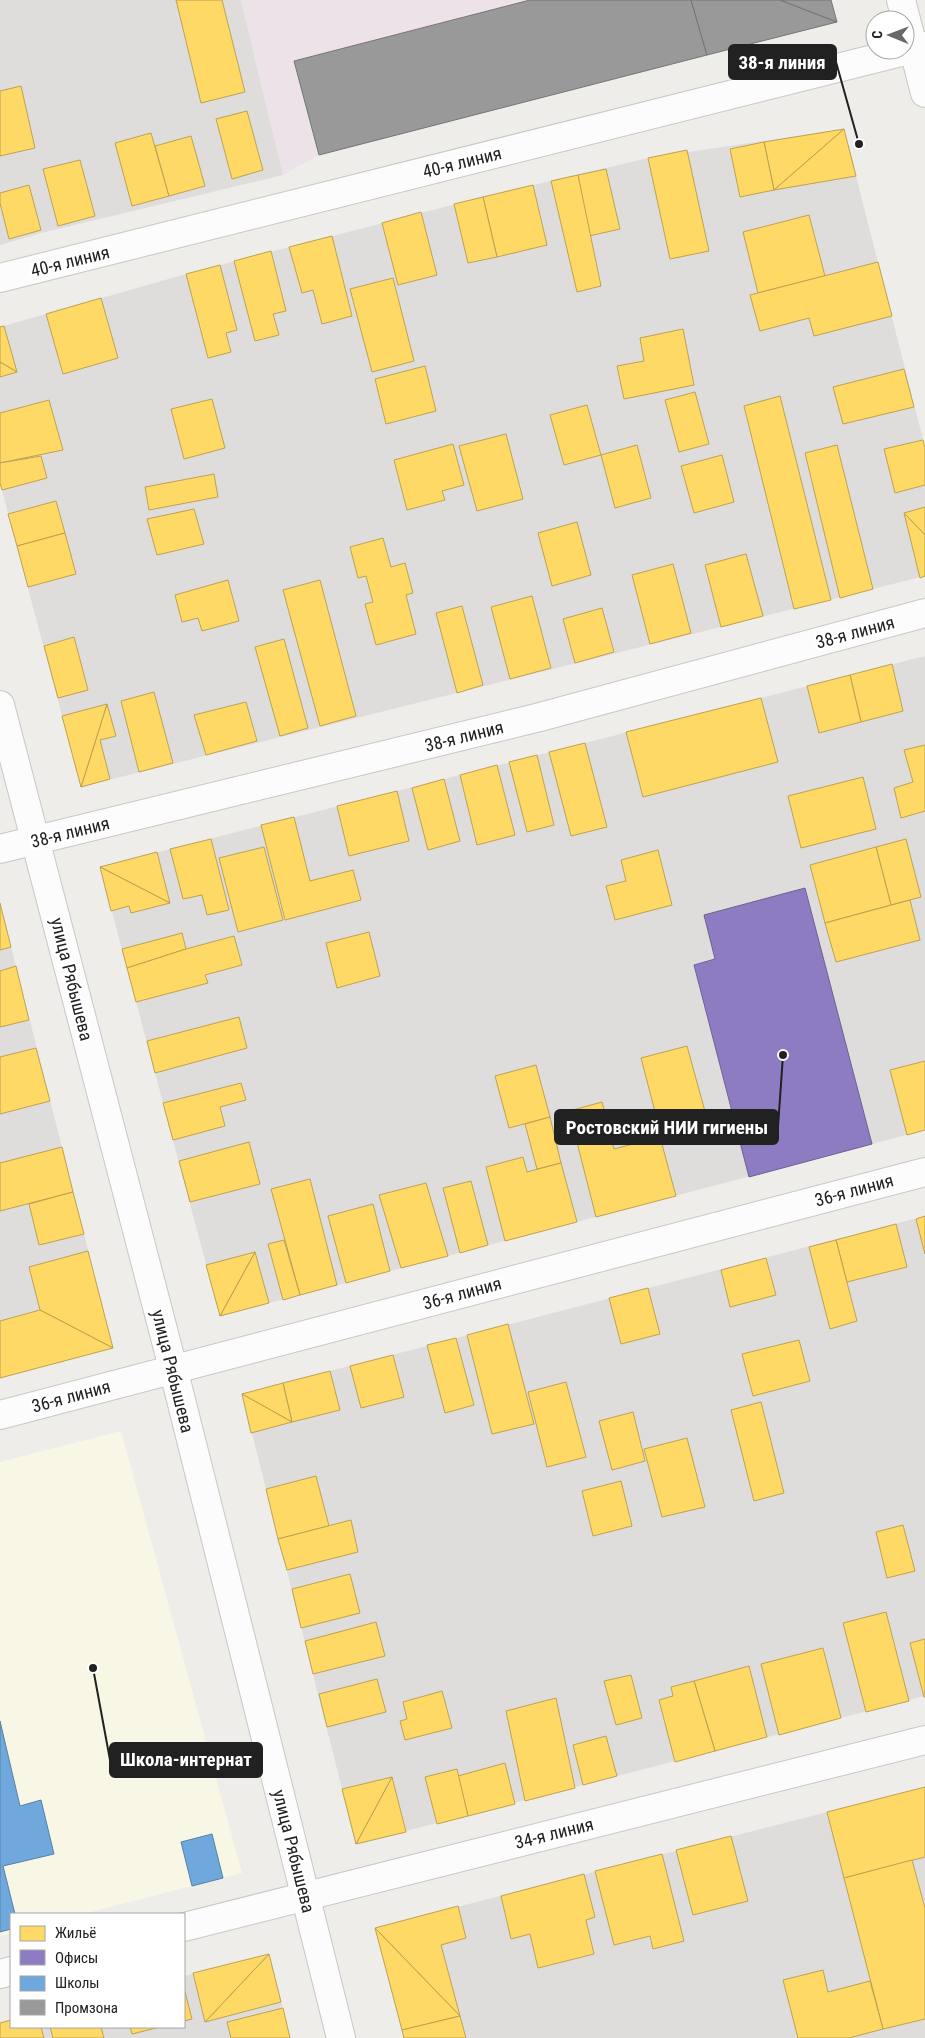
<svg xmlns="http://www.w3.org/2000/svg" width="925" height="2038" font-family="'Roboto Condensed',sans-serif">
<rect width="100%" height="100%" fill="#efede9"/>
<g fill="#dedddb">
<polygon points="0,0 241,0 283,175 41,233 0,245"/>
<polygon points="844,129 925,447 925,576 81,787 0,483 0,327 186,274 483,197 648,158"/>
<polygon points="925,656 925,1130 220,1316 100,867"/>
<polygon points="0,903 113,1348 0,1378"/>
<polygon points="925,1216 925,1696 356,1844 242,1394"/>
<polygon points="925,1787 925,2038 404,2038 375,1928"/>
<polygon points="269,1954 290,2038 0,2038 0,2023 11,2020 11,2027 184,2027 184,1976"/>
</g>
<polygon fill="#ece2e8" points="241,0 831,0 837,22 319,155 283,175"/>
<polygon fill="#f8f7e5" points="121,1431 242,1873 83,1914 11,1914 11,1933 0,1936 0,1462"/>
<g fill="#ffd966" stroke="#bca251">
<polygon points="176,0 222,0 245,92 201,103"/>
<polygon points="21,86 35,148 0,156 0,91"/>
<polygon points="247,111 263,170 232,179 216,119"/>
<polygon points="844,129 774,190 764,142"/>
<polygon points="844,129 856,176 774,190"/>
<polygon points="151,133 169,196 132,206 115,143"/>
<polygon points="191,136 205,186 169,196 155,146"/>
<polygon points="764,142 774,190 740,197 730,149"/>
<polygon points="687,150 709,251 670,259 648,158"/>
<polygon points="80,160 95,216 58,226 43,169"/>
<polygon points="606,169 620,229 589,236 578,175"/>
<polygon points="578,175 601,286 577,292 551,181"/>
<polygon points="29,185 41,230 9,239 0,203 0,193"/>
<polygon points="533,185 547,245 497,257 483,197"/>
<polygon points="483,197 497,257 468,263 454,204"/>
<polygon points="421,212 437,275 398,285 382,223"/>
<polygon points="809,215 825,276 758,293 743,232"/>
<polygon points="332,236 352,316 322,324 313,290 302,293 289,247"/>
<polygon points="271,251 286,311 273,314 279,335 255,341 234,261"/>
<polygon points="878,262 892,316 814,336 809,318 760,331 750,295"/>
<polygon points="220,265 237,330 226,333 231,352 208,358 186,274"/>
<polygon points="393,278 414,361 372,372 350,289"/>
<polygon points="101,298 118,358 63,374 46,314"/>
<polygon points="4,326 17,372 0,362 0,327"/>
<polygon points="683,329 694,385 624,399 617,366 644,361 640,338"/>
<polygon points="0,362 17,372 0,377"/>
<polygon points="425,366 436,411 386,424 375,379"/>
<polygon points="904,369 914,407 843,424 833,387"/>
<polygon points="695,392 709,444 679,452 665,400"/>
<polygon points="780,396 831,600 794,609 744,406"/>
<polygon points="212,399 225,448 184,459 171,409"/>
<polygon points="49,400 63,450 0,463 0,413"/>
<polygon points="587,405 601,455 564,465 550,415"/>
<polygon points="506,434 523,499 477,511 459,446"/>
<polygon points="923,440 925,448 925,485 895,493 884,449"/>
<polygon points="453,444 464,485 442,491 445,500 407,510 394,460"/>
<polygon points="637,445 651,498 615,508 601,455"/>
<polygon points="837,445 873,589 840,598 805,453"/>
<polygon points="722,455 734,502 694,513 681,466"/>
<polygon points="41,456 47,478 2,490 0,483 0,463"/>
<polygon points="214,474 218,497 149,510 145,487"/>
<polygon points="56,501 65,533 17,546 8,514"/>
<polygon points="925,507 925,535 904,513"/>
<polygon points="194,509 204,544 157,555 147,519"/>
<polygon points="904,513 925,535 925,576 920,578"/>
<polygon points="577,522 591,575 552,586 538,533"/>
<polygon points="65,533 76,574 28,587 17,546"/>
<polygon points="383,538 391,567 405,563 413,593 406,595 416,634 376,645 365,604 373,602 366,576 358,578 350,547"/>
<polygon points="746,554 763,616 721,627 705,565"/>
<polygon points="673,564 691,633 650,644 632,575"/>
<polygon points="228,580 239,621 202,631 198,618 182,622 175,595"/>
<polygon points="320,580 356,716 320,726 283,590"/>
<polygon points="532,596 551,668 510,679 491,607"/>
<polygon points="462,606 483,685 457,693 436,613"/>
<polygon points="602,608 614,652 575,663 563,619"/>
<polygon points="74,637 88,690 58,698 44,646"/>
<polygon points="284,639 308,728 280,736 255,647"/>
<polygon points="892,664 903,711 861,722 850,675"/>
<polygon points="850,675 861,722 819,733 807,686"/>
<polygon points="154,692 173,763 139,772 121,701"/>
<polygon points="761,698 778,762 643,797 626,732"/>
<polygon points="246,702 257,741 206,755 194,715"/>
<polygon points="107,704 116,736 100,740 110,779 81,787"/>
<polygon points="107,704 81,787 62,716"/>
<polygon points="585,743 607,827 571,836 549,752"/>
<polygon points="925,745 925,811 901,818 894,788 913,782 904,750"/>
<polygon points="537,755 554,825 527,832 509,762"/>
<polygon points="497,765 515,835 477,845 460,775"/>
<polygon points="863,777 876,829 801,848 788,796"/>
<polygon points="444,779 460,841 428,850 412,788"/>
<polygon points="397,791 409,841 349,856 337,806"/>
<polygon points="294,817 310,881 353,870 361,900 285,920 261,825"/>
<polygon points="211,839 229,910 207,915 202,895 183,899 170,849"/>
<polygon points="906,839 921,897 891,905 876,847"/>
<polygon points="264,847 283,920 238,932 219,858"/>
<polygon points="876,847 891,905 825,923 810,865"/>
<polygon points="658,850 672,905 615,920 606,886 626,881 621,860"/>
<polygon points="157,852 170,903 100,867"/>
<polygon points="100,867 170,903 131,913 129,906 111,911"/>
<polygon points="910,900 920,940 836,962 825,923"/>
<polygon points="0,903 11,947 0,950"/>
<polygon points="369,932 380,976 337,988 326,943"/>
<polygon points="182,933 186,949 127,968 122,949"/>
<polygon points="234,936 242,965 205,975 208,983 136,1002 127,968 186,949"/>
<polygon points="16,966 29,1020 0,1027 0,971"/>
<polygon points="239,1017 247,1048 155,1073 147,1041"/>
<polygon points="687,1046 706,1115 659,1127 641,1058"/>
<polygon points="36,1048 50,1101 0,1114 0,1057"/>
<polygon points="925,1061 925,1130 907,1135 890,1070"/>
<polygon points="536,1065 550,1117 509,1128 495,1076"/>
<polygon points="241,1083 246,1100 220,1107 225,1126 173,1140 163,1103"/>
<polygon points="602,1102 614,1149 660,1137 676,1196 596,1217 569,1111"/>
<polygon points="550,1117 561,1163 537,1169 525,1124"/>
<polygon points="249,1142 260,1184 190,1202 179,1161"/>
<polygon points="62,1147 73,1192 0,1211 0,1163"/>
<polygon points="523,1157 527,1172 561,1163 577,1222 505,1241 486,1167"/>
<polygon points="310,1179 337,1285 300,1295 271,1189"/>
<polygon points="471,1181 488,1245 460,1253 443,1188"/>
<polygon points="426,1183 448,1256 401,1268 379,1195"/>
<polygon points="73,1192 84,1234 39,1245 29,1204"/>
<polygon points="373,1204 390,1271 346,1283 328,1216"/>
<polygon points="925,1216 925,1254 916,1219"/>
<polygon points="896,1224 907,1267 847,1282 836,1240"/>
<polygon points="284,1240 300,1295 283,1300 268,1244"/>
<polygon points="836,1240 857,1321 830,1329 809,1247"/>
<polygon points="88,1251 113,1348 40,1310 29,1267"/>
<polygon points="255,1252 269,1303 220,1316"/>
<polygon points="255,1252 220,1316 206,1265"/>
<polygon points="766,1258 776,1295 730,1307 721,1270"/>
<polygon points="648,1288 660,1334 621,1344 609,1298"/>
<polygon points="40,1310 113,1348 0,1378 0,1321"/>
<polygon points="508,1324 534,1424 492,1434 467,1335"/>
<polygon points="456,1338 474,1405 445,1413 427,1345"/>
<polygon points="799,1340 810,1381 753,1396 742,1354"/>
<polygon points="393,1355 404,1397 361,1408 350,1366"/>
<polygon points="330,1371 340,1410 292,1422 283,1383"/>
<polygon points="566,1382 586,1457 547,1467 528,1392"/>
<polygon points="283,1383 292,1422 242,1394"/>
<polygon points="242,1394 292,1422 251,1433"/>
<polygon points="761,1402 784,1493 754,1501 731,1410"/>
<polygon points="633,1412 645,1461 612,1470 599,1421"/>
<polygon points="687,1438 705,1507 662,1517 644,1449"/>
<polygon points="316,1476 329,1526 278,1539 266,1489"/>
<polygon points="621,1481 632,1526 593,1536 582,1491"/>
<polygon points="351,1520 358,1552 287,1570 278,1539"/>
<polygon points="903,1525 915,1571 887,1578 876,1532"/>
<polygon points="350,1574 360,1613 301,1628 292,1589"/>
<polygon points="886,1612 909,1701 866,1712 843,1623"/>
<polygon points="376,1622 385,1656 313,1674 305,1641"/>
<polygon points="925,1639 925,1697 924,1697 910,1643"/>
<polygon points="823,1648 841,1718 779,1735 761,1664"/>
<polygon points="749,1666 767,1737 715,1751 694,1681"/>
<polygon points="631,1675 642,1718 616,1725 604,1681"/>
<polygon points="377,1679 386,1712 327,1727 319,1694"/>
<polygon points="694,1681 715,1751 675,1762 659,1700 673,1696 671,1687"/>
<polygon points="442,1691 452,1728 405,1740 400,1721 407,1719 403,1702"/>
<polygon points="556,1698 575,1788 525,1801 506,1711"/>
<polygon points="606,1736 617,1776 583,1785 573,1745"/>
<polygon points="505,1763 515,1804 468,1816 458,1776"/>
<polygon points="457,1769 468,1816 437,1824 425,1777"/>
<polygon points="392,1777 406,1832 356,1844"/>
<polygon points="392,1777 356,1844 342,1789"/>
<polygon points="925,1787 925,1857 844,1878 827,1812"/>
<polygon points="731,1836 748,1901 693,1915 676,1850"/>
<polygon points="662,1854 684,1941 653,1949 650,1936 614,1945 595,1871"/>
<polygon points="912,1860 925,1908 925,2019 883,2029 844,1878"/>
<polygon points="584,1874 595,1917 586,1920 594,1954 538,1968 530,1934 511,1939 501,1896"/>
<polygon points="458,1906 466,1938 441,1945 460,2016 375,1928"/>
<polygon points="375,1928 460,2016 402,2030"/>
<polygon points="269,1954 281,2002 205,2022"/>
<polygon points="269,1954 205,2022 193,1973"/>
<polygon points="823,1970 828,1992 870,1981 883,2029 849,2038 798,2038 783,1980"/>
<polygon points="184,1988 192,2019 184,2021"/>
<polygon points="283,2008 290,2038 231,2038 227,2022"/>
<polygon points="460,2016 466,2038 404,2038 402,2030"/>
<polygon points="11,2020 11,2027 41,2027 44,2038 0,2038 0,2023"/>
<polygon points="50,2027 101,2027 104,2038 53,2038"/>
<polygon points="130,2027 160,2027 132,2034"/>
</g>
<polygon fill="#8e7cc3" stroke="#6d6192" points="805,888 872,1144 749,1177 694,965 715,959 704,915"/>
<g fill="#6fa8dc" stroke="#5880a4">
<polygon points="0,1721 20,1806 41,1800 54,1854 3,1866 15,1914 11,1914 11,1929 0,1932"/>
<polygon points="212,1834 223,1878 192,1886 181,1842"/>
</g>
<g fill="#999" stroke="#757575">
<polygon points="530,0 691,0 707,55 319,155 294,61"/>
<polygon points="691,0 780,0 837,22 707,55"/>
<polygon points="780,0 831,0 837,22"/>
</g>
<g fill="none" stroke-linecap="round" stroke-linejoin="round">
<defs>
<g id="minor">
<polyline points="901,0 925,93"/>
<polyline points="0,278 925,46"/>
<polyline points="0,705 173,1368 341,2038"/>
<polyline points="0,849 540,717 925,613"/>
<polyline points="0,1415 925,1172"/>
<polyline points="184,1927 925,1740"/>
<polyline points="0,1974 11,1971"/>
</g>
</defs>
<use href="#minor" stroke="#c8c7c5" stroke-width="30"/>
<use href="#minor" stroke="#fdfcfc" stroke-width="28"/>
</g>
<g text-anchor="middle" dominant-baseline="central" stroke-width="5" stroke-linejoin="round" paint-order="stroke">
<g font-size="18" fill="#212121" stroke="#fff">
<text transform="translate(462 162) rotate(-14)">40-я линия</text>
<text transform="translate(70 261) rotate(-14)">40-я линия</text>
<text transform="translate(855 632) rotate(-15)">38-я линия</text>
<text transform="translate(464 736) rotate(-14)">38-я линия</text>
<text transform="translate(70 832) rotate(-14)">38-я линия</text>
<text transform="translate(72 979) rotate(76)">улица Рябышева</text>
<text transform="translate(854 1190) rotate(-15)">36-я линия</text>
<text transform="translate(462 1293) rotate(-15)">36-я линия</text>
<text transform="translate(173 1371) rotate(76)">улица Рябышева</text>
<text transform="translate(71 1396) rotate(-15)">36-я линия</text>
<text transform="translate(554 1833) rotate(-14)">34-я линия</text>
<text transform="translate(294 1851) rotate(76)">улица Рябышева</text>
</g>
</g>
<path fill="none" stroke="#212121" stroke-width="2" d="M859 144L836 62M783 1055L778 1127M93 1668L110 1760"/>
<g fill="#212121" stroke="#fff" stroke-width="2">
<circle cx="859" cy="144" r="5"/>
<circle cx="783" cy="1055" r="5"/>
<circle cx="93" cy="1668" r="5"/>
</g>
<g fill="#212121" stroke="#212121" stroke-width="2">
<rect x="729" y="45" width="107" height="34" rx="5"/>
<rect x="555" y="1110" width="223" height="34" rx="5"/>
<rect x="110" y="1743" width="152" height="34" rx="5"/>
</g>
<g font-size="19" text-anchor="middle" font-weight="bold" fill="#fff">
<text x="782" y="69">38-я линия</text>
<text x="667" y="1134">Ростовский НИИ гигиены</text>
<text x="186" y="1766">Школа-интернат</text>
</g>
<rect x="10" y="1913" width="175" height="115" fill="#ffffff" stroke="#a6a6a6"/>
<rect x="20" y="1926" width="25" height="15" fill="#ffd966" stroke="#a6a6a6"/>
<text x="55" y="1938" font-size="15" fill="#212121">Жильё</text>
<rect x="20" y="1950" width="25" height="15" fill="#8e7cc3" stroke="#a6a6a6"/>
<text x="55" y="1963" font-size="15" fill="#212121">Офисы</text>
<rect x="20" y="1976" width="25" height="15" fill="#6fa8dc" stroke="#a6a6a6"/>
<text x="55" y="1988" font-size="15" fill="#212121">Школы</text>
<rect x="20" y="2000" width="25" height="15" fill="#999999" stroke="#a6a6a6"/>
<text x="55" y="2013" font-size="15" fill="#212121">Промзона</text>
<g transform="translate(890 35) rotate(271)"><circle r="24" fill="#ffffff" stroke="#a6a6a6"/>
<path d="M0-4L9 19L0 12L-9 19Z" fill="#696867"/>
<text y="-8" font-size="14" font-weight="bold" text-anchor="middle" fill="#212121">С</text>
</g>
</svg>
